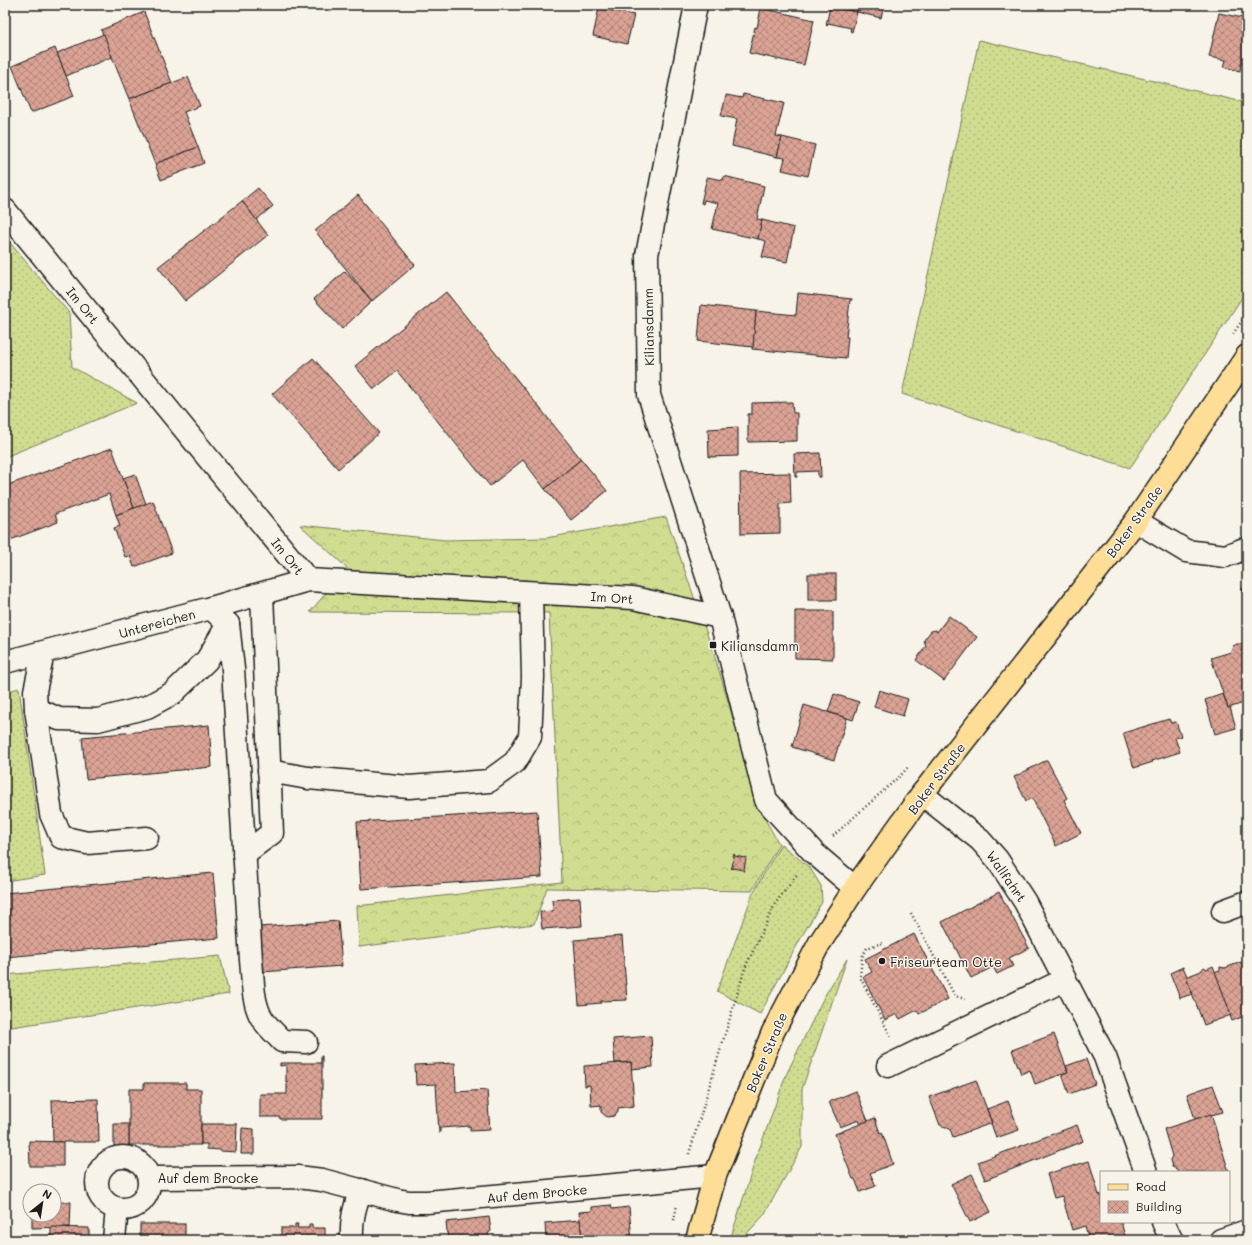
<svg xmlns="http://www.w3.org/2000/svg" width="1252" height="1245" font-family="Mali,sans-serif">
<defs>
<pattern id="grass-dots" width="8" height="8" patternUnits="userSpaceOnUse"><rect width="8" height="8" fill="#d0dd90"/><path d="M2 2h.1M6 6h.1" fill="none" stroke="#b2bd7c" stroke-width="1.8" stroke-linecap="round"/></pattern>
<pattern id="forest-crowns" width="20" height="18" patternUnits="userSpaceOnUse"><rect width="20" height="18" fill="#d0dd90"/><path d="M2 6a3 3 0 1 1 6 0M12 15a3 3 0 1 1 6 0" fill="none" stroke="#b2bd7c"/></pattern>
<pattern id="building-cross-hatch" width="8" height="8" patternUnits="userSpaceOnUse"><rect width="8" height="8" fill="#dba395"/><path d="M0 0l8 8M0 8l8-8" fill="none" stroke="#b18479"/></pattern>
</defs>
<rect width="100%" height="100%" fill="#f7f3e8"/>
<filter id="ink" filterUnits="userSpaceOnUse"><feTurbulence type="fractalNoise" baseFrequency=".025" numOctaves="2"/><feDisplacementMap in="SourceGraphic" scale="8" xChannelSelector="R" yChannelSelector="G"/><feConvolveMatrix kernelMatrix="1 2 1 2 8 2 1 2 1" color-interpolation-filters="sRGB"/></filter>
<g filter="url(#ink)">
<g fill="url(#grass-dots)" stroke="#767c56">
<polygon points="979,40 1247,103 1247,290 1130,468 902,394"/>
<polygon points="5,237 69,313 72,367 137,403 5,457"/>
<polygon points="19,688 45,875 5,881 5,692"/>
<polygon points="781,844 810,868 821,886 822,902 802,936 760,1014 717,991 753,893"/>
<polygon points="220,956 229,994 5,1028 5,975"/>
<polygon points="847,959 802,1089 802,1147 764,1215 741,1240 730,1240 755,1161 786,1075 824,997"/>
</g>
<polygon fill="url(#forest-crowns)" stroke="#767c56" points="666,517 714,654 761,812 779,844 752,891 547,888 534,924 359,947 357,906 562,882 549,613 310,612 347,568 300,525 445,540 546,538"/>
<g fill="url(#building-cross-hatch)" stroke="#1c1c1c">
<polygon points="830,5 858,5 857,12 830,7"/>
<polygon points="858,5 884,5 881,18 857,12"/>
<polygon points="830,7 857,12 852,32 850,31 851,28 828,23 827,26 826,25"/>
<polygon points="599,8 634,15 627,44 593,36"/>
<polygon points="761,8 814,20 804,65 749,53 755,27 757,28"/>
<polygon points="144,12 172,83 129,99 101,30"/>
<polygon points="1219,13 1247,19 1247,65 1241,64 1240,71 1224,67 1226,60 1209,57"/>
<polygon points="104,34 112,57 66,76 57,53"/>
<polygon points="55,48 74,96 31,113 12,66"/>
<polygon points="188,77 200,106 184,112 198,147 155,164 129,99"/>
<polygon points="743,94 784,103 776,136 782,137 777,157 732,146 737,119 721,116 726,96 726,95 742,98"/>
<polygon points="782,137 815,145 808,176 782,170 785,158 777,157"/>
<polygon points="198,147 204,163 161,180 155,164"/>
<polygon points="724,176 764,186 757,219 762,220 758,239 712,229 718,203 704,200 703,204 701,203 707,177 723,180"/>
<polygon points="258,188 273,206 256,220 242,201"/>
<polygon points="358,195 415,265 372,301 315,231"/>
<polygon points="242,201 268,235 185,301 158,267"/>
<polygon points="762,220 794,228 787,262 762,257 766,241 758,239"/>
<polygon points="345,271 372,301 342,329 314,299"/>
<polygon points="446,292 581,459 545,489 523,460 490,486 397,371 374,389 355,366"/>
<polygon points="798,293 852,299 852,300 850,300 846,337 848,337 846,358 752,349 756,311 796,315"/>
<polygon points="701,305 756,311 753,347 698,341"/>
<polygon points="313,358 379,433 338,469 272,394"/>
<polygon points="792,402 793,413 797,413 797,441 748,442 748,414 752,414 752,403"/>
<polygon points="738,427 738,456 709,457 708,429"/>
<polygon points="112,448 134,508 116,515 109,494 55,514 58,522 5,542 5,486"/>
<polygon points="820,453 821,477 818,477 818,471 797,472 797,477 795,477 794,454"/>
<polygon points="581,459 607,491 571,520 545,489"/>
<polygon points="790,473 791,503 780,504 780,533 741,534 740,474"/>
<polygon points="135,474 146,504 134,508 123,478"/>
<polygon points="153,501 172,553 134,567 130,556 125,557 114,528 120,526 116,515"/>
<rect x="808" y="574" width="28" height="26"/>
<polygon points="1247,586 1247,603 1241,589"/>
<polygon points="795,611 833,611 833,659 795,658"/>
<polygon points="949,616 977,637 944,681 916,660 926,646 924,640 931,631 936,630 937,632"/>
<polygon points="1237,644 1242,644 1245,648 1247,648 1247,702 1228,708 1211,658 1231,652 1233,646"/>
<polygon points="879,690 908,699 903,716 874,707"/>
<polygon points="834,694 859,702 853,720 828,712"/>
<polygon points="1223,694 1228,708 1230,707 1236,728 1215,734 1205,700"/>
<polygon points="804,705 847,718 834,760 792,747"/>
<polygon points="1169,719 1171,723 1176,722 1181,736 1175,738 1180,752 1152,761 1153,762 1134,768 1123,733"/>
<polygon points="209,725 212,767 86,779 82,737"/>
<polygon points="1047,760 1067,798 1064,800 1081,833 1056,846 1032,798 1026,801 1014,777"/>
<polygon points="537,811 542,877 361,889 357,822"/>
<polygon points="734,854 735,856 745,858 747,857 747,858 746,859 744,869 745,871 744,871 743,870 733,868 732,869 731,868 732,867 734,857 733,855"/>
<polygon points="213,873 219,938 5,957 5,893"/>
<polygon points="999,892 1029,948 1009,958 1013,966 997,974 993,967 971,978 942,922"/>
<polygon points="580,898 582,926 542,929 540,912 553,911 552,900"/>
<polygon points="338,921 342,966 262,972 259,927"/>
<polygon points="914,934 948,999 919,1014 917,1010 900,1019 897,1014 885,1020 863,977 872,972 865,959"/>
<polygon points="622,936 627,1000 601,1001 601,1003 579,1005 574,940"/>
<polygon points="1241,962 1247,979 1247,1015 1232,1021 1214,972 1220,970 1220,967 1225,968"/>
<polygon points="1213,966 1231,1015 1204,1025 1186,977 1201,971 1204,967 1207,969"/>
<polygon points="1183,967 1187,976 1186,977 1192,994 1180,998 1170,973"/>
<polygon points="1054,1034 1068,1072 1035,1084 1030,1070 1021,1074 1012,1050"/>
<polygon points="651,1036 653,1067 631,1069 631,1062 615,1063 613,1039"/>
<polygon points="321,1056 322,1056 322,1119 280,1119 280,1117 260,1117 260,1094 287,1094 287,1081 286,1082 286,1065 280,1066 280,1063 321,1063"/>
<polygon points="1086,1059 1095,1084 1069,1094 1062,1074 1068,1072 1066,1066"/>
<polygon points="631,1062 634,1106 618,1108 618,1111 614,1116 607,1117 601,1112 601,1105 591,1106 590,1085 585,1086 584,1066"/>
<polygon points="455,1063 456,1092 487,1090 490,1130 470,1131 470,1126 440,1128 440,1133 439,1133 436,1084 416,1085 415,1065"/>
<polygon points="976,1080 992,1123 953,1137 950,1129 940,1125 929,1097"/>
<polygon points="144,1083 186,1083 186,1089 201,1089 201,1145 129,1145 129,1089 144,1089"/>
<polygon points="1213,1085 1223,1112 1195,1119 1187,1094"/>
<polygon points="856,1091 868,1121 860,1124 859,1120 840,1127 829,1102"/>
<polygon points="98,1099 99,1142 53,1142 52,1100"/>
<polygon points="1008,1101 1019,1130 996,1138 991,1123 992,1123 987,1109"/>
<polygon points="1211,1114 1229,1172 1177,1172 1177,1169 1172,1167 1170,1160 1172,1156 1164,1129"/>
<polygon points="875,1118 880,1133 882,1132 893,1164 870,1173 876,1186 860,1192 855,1179 853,1179 835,1134"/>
<rect x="114" y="1124" width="15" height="25"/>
<polygon points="201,1124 237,1124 236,1152 221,1151 220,1150 207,1149 207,1144 201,1144"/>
<polygon points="1077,1125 1083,1141 985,1180 978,1162"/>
<polygon points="242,1128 254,1129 254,1154 241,1154"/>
<polygon points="29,1141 63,1142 63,1166 30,1166"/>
<polygon points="1089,1161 1099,1195 1101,1194 1101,1222 1121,1222 1126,1240 1089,1240 1085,1226 1072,1230 1062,1196 1054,1198 1047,1174"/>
<polygon points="972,1174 991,1212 970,1222 951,1184"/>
<polygon points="54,1202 71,1202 70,1227 32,1228 32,1215 54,1215"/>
<polygon points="611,1205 612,1209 629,1207 632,1240 582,1240 579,1212 592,1211 592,1207"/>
<polygon points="489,1217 491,1231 488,1234 488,1240 448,1240 446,1222"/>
<polygon points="580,1220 582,1240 546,1240 545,1223"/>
<rect x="140" y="1224" width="45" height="16"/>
<polygon points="295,1224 298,1224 297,1228 309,1228 309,1224 312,1224 312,1228 325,1228 325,1240 281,1240 281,1228 295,1228"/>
<polygon points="51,1227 89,1228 89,1240 51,1240"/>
</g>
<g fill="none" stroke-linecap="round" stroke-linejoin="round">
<defs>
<g id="minor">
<polyline points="696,5 647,255 649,395 720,617 766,800 814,853 855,888"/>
<polyline points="5,210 308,580"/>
<polyline points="1136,521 1186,551 1225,556 1247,548"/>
<path d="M211 608 228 624 233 669 251 960C253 978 252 998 260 1015 265 1025 275 1033 282 1041L306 1042"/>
<polyline points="43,653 35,691 36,709 59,719 98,720 147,707 173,693 207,660 228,624"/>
<polyline points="5,662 211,608 308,580 633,598 720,617"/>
<polyline points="36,709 51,814 61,837 87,843 147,838"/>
<polyline points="269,771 308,778 409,787 489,781 515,762 530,737 533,677 531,593"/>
<polyline points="922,794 980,840 997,859 1025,902 1105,1057 1146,1172"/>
<polyline points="244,854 272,833 262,594"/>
<polyline points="1223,911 1247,902"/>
<polyline points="888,1066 1064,980"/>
<circle cx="123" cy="1183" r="26"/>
<polyline points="149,1178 298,1177 322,1180 397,1200 409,1202 427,1202 715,1176"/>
<polyline points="1163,1222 1171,1239 1172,1240"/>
<polyline points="114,1240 117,1209"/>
<path d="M352 1240C351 1221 354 1208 361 1190"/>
<polyline points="1221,1240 1247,1231"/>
</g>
<polyline id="major" points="697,1240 715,1176 773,1032 819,944 855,888 922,794 1136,521 1247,356"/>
</defs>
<use href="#minor" stroke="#1c1c1c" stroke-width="25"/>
<use href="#major" stroke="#1c1c1c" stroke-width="25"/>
<g stroke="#1c1c1c" stroke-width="2.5" stroke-dasharray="1 3" stroke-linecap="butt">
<polyline points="1233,334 1247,313"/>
<polyline points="833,836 901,775 909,766"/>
<polyline points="911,913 955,996 965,999"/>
<polyline points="882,943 867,948 862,957 860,977 891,1037"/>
<polyline points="689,1154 745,968 775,904 798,873"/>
<polyline points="674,1220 677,1205"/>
</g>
<use href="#minor" stroke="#f7f3e8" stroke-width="22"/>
<use href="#major" stroke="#fede96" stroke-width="22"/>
</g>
</g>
<g fill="#1c1c1c" stroke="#f7f3e8" stroke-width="1.5">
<rect x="709" y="641" width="8" height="8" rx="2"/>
<circle cx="882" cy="961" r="4"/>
</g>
<g text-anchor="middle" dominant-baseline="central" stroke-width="3" stroke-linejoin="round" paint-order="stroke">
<g font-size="13" fill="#1c1c1c" stroke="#f7f3e8">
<text transform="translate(83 305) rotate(51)">Im Ort</text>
<text transform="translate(648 327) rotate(-91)">Kiliansdamm</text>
<text transform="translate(1134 521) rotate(-54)">Boker Straße</text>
<text transform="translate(288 556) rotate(51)">Im Ort</text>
<text transform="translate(612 597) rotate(4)">Im Ort</text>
<text transform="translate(157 623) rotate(-15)">Untereichen</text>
<text transform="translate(936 778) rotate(-53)">Boker Straße</text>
<text transform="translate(1007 876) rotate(55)">Wallfahrt</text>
<text transform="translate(766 1052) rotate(-67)">Boker Straße</text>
<text x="208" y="1177">Auf dem Brocke</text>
<text transform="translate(537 1193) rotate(-5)">Auf dem Brocke</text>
</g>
<g font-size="13" fill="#1c1c1c" stroke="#f7f3e8" text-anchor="start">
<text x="721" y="645">Kiliansdamm</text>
<text x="890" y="961">Friseurteam Otte</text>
</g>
</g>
<rect width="1252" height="1245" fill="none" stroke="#f7f3e8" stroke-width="20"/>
<rect x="10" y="10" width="1232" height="1225" fill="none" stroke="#1c1c1c" stroke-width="1.5" filter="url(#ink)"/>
<rect x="1100" y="1171" width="130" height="52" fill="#f7f3e8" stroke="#9f9d96"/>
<rect x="1108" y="1184" width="20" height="6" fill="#fede96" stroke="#9f9d96"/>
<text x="1136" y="1191" font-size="12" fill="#1c1c1c">Road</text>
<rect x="1108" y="1201" width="20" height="12" fill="url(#building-cross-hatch)" stroke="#9f9d96"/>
<text x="1136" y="1211" font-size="12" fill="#1c1c1c">Building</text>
<g transform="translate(42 1203) rotate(30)"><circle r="19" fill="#f7f3e8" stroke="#9f9d96"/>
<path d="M0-3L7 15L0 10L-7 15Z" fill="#1c1c1c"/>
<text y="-6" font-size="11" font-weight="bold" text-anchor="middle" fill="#1c1c1c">N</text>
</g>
</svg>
